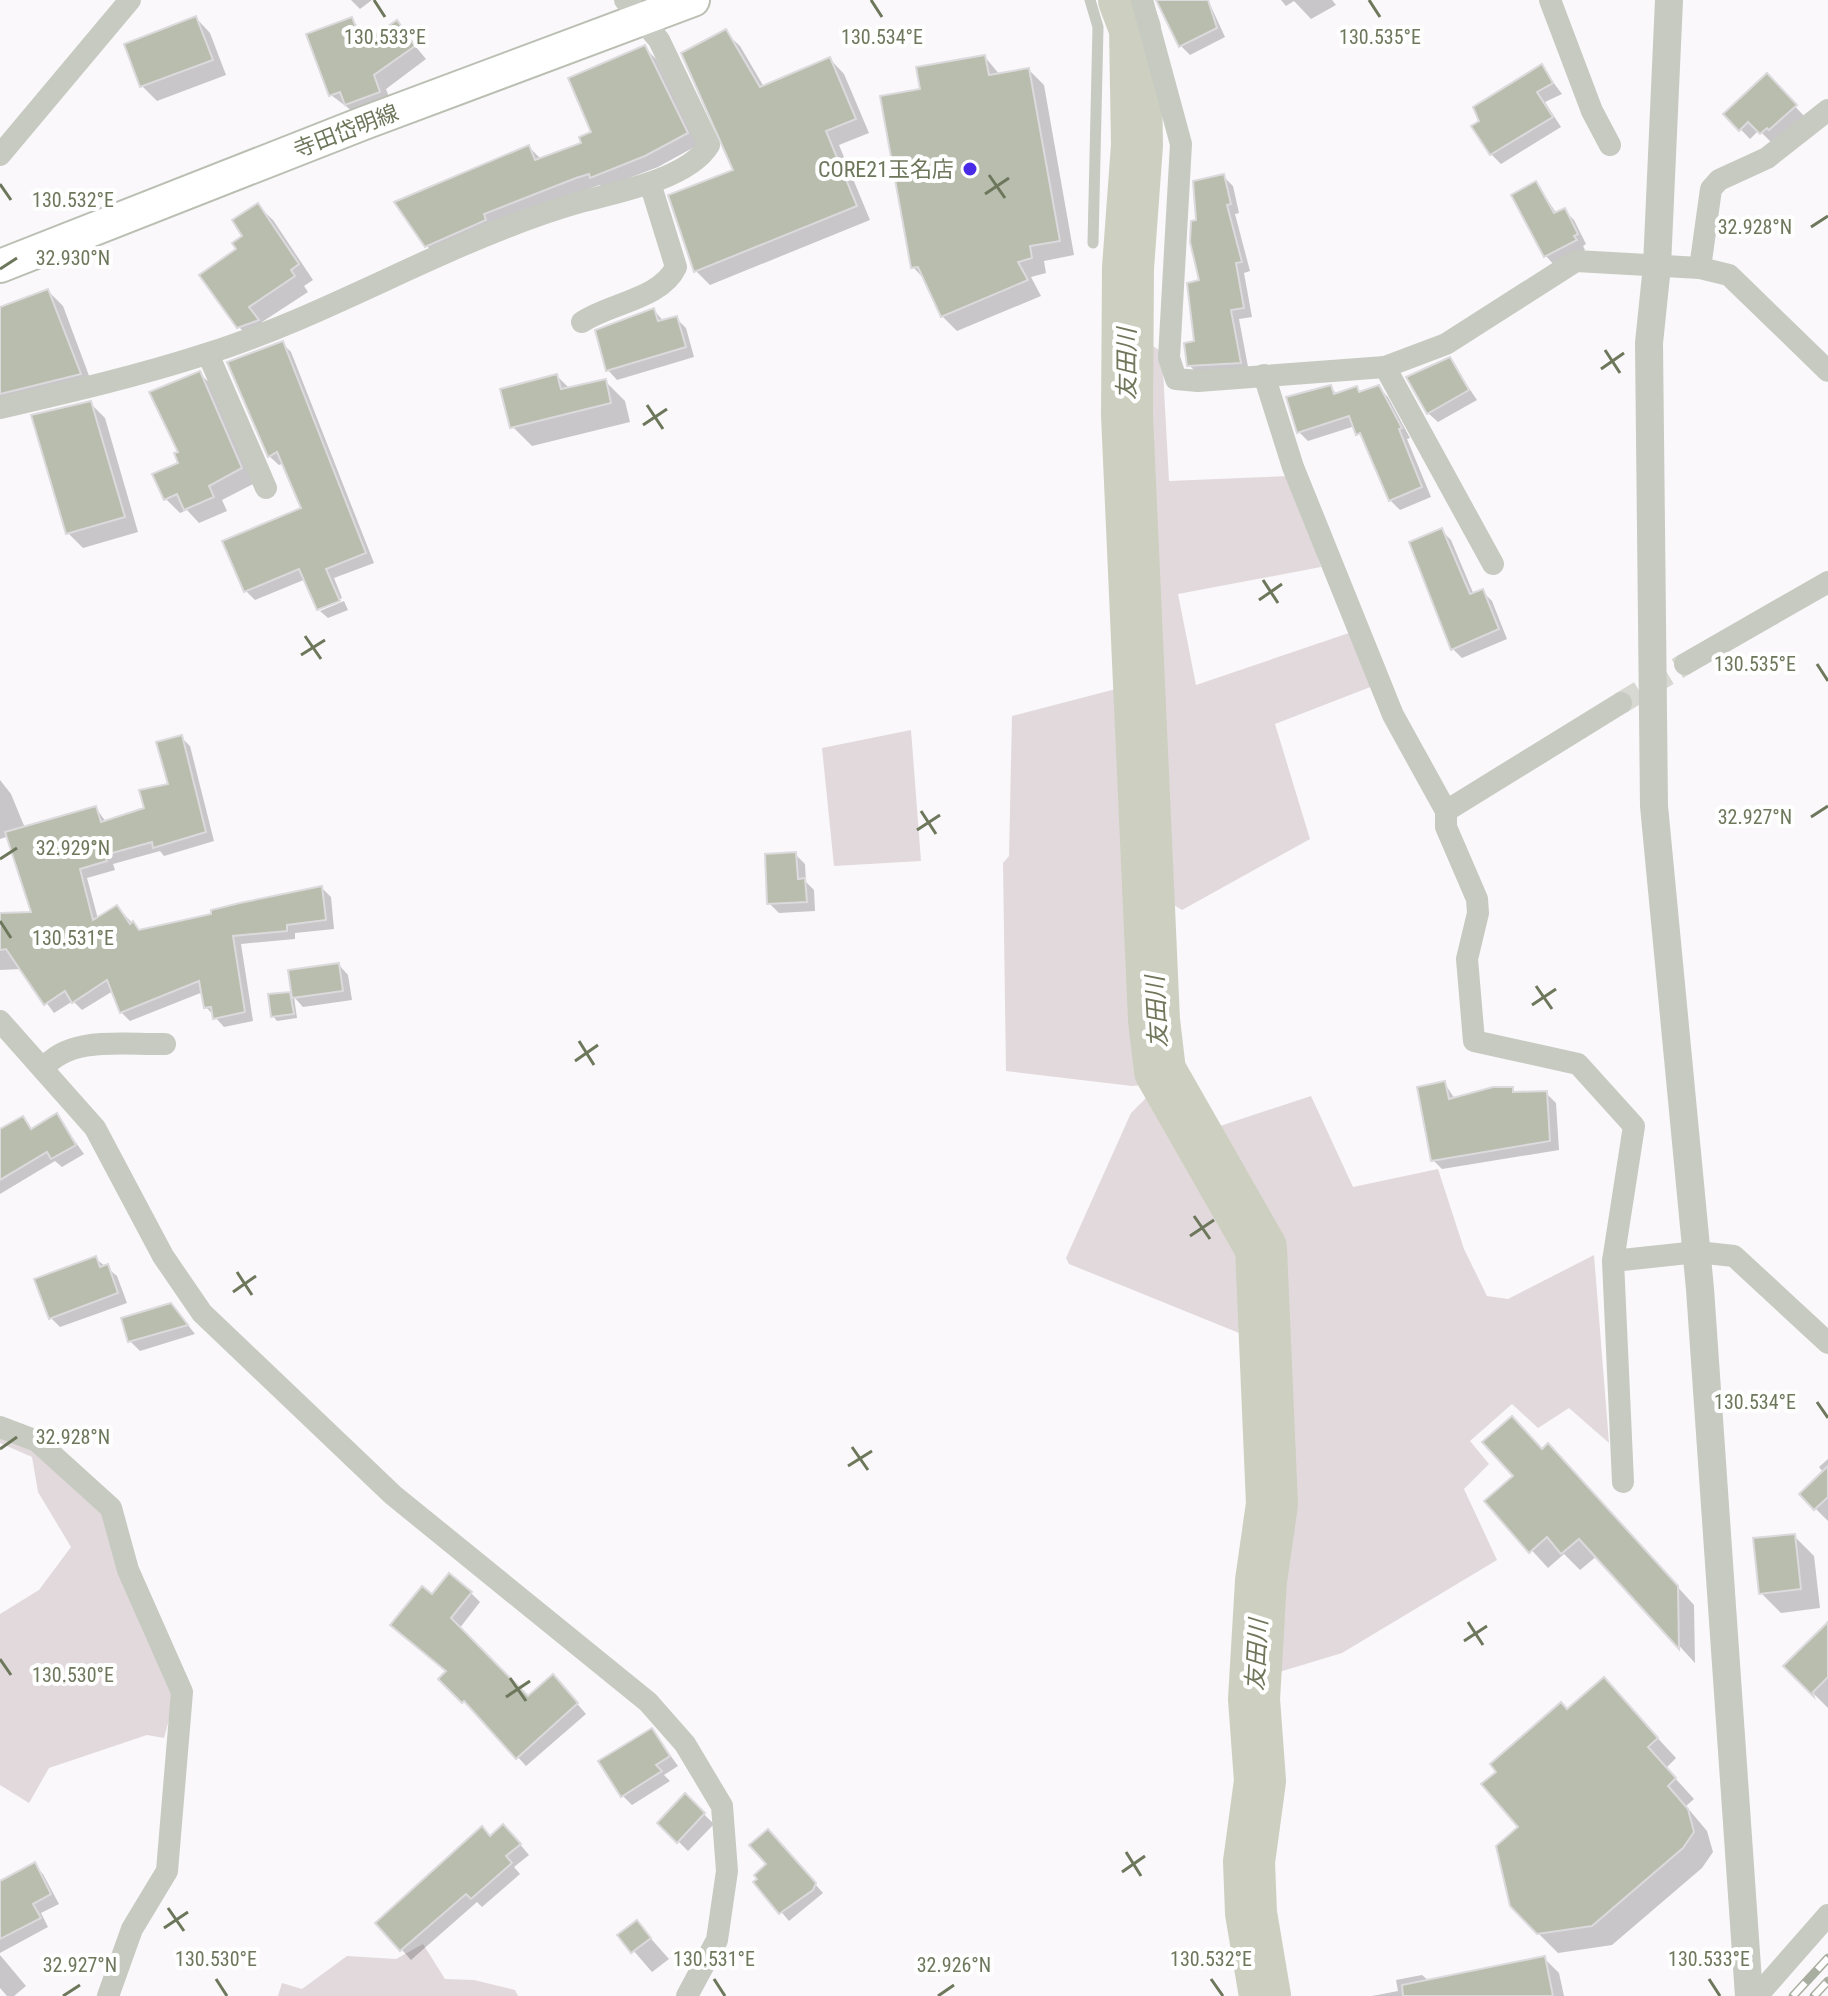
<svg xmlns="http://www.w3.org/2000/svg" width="1828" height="1996" font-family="'Roboto Condensed','Noto Sans JP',sans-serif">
<rect width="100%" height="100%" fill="#faf8fa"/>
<g fill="#e2d9dc">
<polygon points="1133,333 1162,352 1169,481 1291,476 1321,567 1178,594 1196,685 1352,632 1373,686 1275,724 1310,839 1182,910 1161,897 1155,846"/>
<polygon points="1135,684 1149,1014 1156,1084 1132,1086 1006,1071 1003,863 1009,856 1012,716"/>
<polygon points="911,730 921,861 834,866 822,748"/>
<polygon points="1156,1088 1253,1249 1244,1335 1069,1264 1066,1258 1131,1113"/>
<polygon points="1311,1096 1353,1187 1438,1169 1464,1249 1487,1296 1508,1299 1594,1255 1609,1443 1569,1408 1538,1428 1512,1404 1470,1441 1489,1464 1464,1489 1497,1560 1342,1653 1276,1673 1283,1546 1272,1243 1211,1129"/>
<polygon points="0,1433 35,1447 106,1511 176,1694 164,1738 147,1735 49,1768 29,1803 0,1785 0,1614 39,1590 71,1547 38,1492 32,1457 0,1443"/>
<polygon points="423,1944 445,1979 474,1980 515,1990 518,1996 278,1996 282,1983 302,1989 347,1956 396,1959"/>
</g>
<g fill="#0003">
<polygon points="351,0 372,0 360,9"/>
<polygon points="1159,0 1208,0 1225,37 1190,55 1181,46"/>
<polygon points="1281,0 1332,0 1336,5 1311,19 1294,1 1286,6"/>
<polygon points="196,18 210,33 226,75 157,101 142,86 127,45"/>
<polygon points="351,19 364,32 368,43 396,23 426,59 386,89 392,105 360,117 331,95"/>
<polygon points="725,32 740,46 764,87 830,59 844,74 869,133 839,145 870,220 710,285 696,271 736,171"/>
<polygon points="645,48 656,59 698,145 658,167 603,188 600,185 588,189 494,226 438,257 426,245 529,147 542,160 583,144 594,133"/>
<polygon points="985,57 1000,75 1029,70 1044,85 1074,255 1044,261 1046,273 1031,277 1041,296 957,331 942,316 926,281 913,267 922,91"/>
<polygon points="1541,66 1562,94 1545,102 1561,127 1501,164 1491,154"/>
<polygon points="1776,86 1804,116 1771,142 1759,130 1750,139 1726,114"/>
<polygon points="1223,176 1233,186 1239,213 1235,214 1250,271 1244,273 1252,317 1239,319 1249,372 1199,375 1189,365 1197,343 1202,282 1199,221"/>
<polygon points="1536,183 1557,214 1564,210 1574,220 1586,244 1583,246 1585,250 1555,266 1546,256 1514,196"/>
<polygon points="258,206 273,220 313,280 304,286 308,292 262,322 254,342 239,327 239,250"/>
<polygon points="48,291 63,306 94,389 0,412 0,308"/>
<polygon points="654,310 664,322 676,318 686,328 694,357 617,380 608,370"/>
<polygon points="282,343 291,352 374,563 334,578 342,598 320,607 320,611 306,579 255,600 246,591 303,509 284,463 279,465 269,456"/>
<polygon points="1450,360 1477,400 1438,422 1428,413"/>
<polygon points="199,373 214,387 255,483 222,500 227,511 199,523 187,510 180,513 166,499 181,464"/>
<polygon points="557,376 570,389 605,381 625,401 630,422 532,446 512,426"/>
<polygon points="1330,387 1338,395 1357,389 1362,394 1378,387 1388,397 1410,438 1407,439 1431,497 1400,510 1390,500 1366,442 1355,426 1308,441 1299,432"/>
<polygon points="90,403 105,418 138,532 83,548 68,533"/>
<polygon points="1442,531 1451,540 1474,595 1482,591 1492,601 1507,639 1462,658 1452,648"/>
<polygon points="344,601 348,610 328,618 320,611"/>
<polygon points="181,737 190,746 214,841 164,856 160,851 113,864 115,870 87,878 98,919 117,907 141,932 322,888 331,897 334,929 295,933 295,939 241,944 253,1021 224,1027 206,1007 203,992 130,1021 121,1012 113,991 82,1010 73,1001 54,1013 22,969 0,970 0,915 34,914 9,836 0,839 0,780 11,794 25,828 96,808 106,822 146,809 170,785"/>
<polygon points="795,854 805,864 806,882 814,890 815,911 779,913 769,903"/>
<polygon points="339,965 348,975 352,1000 303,1007 294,997 297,1018 277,1021 273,1016 271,996 290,994 293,998 290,972"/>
<polygon points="1445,1084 1455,1099 1512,1089 1517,1094 1546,1093 1556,1103 1559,1150 1442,1169 1433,1160"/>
<polygon points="57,1116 84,1154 62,1167 55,1161 0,1194 0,1132 23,1118 33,1130"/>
<polygon points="95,1258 117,1276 127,1303 60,1327 50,1317"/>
<polygon points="180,1315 195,1334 140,1351 130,1341"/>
<polygon points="1543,1451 1565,1463 1694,1605 1695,1663 1597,1556 1580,1570 1564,1554 1548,1568 1487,1501"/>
<polygon points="1828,1459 1828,1521 1816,1509 1824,1473 1819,1467"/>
<polygon points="1794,1536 1814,1556 1820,1608 1781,1613 1761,1593"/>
<polygon points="471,1593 480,1602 459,1629 528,1699 562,1686 586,1714 526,1766 474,1709 440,1679 448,1672 432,1597"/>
<polygon points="1828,1625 1828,1708 1786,1666"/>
<polygon points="1604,1680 1676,1758 1666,1768 1694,1799 1686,1806 1707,1831 1713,1852 1702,1868 1612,1945 1558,1953 1538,1933 1521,1828 1567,1711"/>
<polygon points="652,1730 678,1766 664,1775 670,1781 632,1805 623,1796"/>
<polygon points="685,1796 714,1824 688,1851 660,1823"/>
<polygon points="513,1836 529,1855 514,1867 520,1874 482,1907 477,1902 411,1960 378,1923 490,1838"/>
<polygon points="776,1840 823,1893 789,1921 756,1882 769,1865"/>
<polygon points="34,1865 43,1874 59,1904 41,1913 48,1927 0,1953 0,1883"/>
<polygon points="637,1923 669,1959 652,1972 620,1935"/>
<polygon points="0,1955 26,1986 14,1996 7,1996 0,1988"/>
<polygon points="1544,1958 1559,1973 1564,1996 1372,1996 1398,1991 1396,1980 1422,1975 1429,1981"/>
</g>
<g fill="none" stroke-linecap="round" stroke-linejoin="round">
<polyline stroke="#cdd0c1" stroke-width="52" points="1124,0 1135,29 1137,145 1128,268 1127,415 1154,1020 1160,1071 1261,1248 1272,1504 1261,1581 1254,1699 1260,1781 1249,1862 1251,1913 1265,1996"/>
</g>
<g fill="#b8bdae" stroke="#dcdadc" stroke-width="2">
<polygon points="1156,0 1208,0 1217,28 1179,47"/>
<polygon points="196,16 213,60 140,87 124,44"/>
<polygon points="352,17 362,44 397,20 415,46 374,75 380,92 345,105 340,92 329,96 306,34"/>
<polygon points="726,29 760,87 830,57 856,119 826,131 857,206 694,272 668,195 733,170 681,53"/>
<polygon points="645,45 688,133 645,156 590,178 589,174 576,178 484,214 486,220 425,247 394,202 529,145 535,160 581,143 579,137 591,132 568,78"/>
<polygon points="985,55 989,75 1029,68 1060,241 1030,246 1032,258 1018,262 1028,280 941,317 918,267 911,268 880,96 920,89 916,67"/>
<polygon points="1542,64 1553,83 1537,92 1553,117 1490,155 1471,126 1479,121 1473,107"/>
<polygon points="1767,73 1797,105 1769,130 1767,128 1760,134 1748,122 1739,131 1723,114"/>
<polygon points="1224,174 1231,204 1227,205 1242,262 1236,263 1244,308 1231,310 1241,363 1187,366 1184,343 1194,341 1187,283 1199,280 1190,242 1191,221 1196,220 1193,181"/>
<polygon points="1536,181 1554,213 1565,208 1578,234 1574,236 1577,240 1544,257 1511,195"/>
<polygon points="258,203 299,264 291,270 295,276 249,307 259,320 237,328 199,275 236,249 232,243 242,236 232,220"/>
<polygon points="48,289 81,374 0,394 0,307"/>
<polygon points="654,308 658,321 677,316 686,347 606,371 595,330"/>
<polygon points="283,341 366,553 326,569 340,601 317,610 299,569 244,592 222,541 301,508 277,452 268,457 227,362"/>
<polygon points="1450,357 1469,390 1427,414 1406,377"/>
<polygon points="200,371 242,468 209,486 214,497 184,510 177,494 164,500 152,474 178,463 174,453 178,452 149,392"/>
<polygon points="557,374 561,389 606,379 611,403 510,428 500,389"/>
<polygon points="1331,385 1334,394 1357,386 1359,392 1379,385 1402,428 1399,429 1422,487 1389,501 1360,433 1356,435 1349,416 1297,433 1286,397"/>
<polygon points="91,401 125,517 66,534 31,415"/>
<polygon points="1442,528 1470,594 1483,589 1499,629 1451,650 1409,542"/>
<polygon points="182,735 206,832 153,848 152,842 105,855 107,861 80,869 93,920 117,905 130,924 133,921 139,930 211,914 211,910 240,903 322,886 326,920 287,925 287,931 233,936 245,1012 213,1019 211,1007 204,1008 199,981 120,1013 107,980 72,1003 65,991 44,1005 6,949 0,950 0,913 31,912 5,832 96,806 101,822 144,808 139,790 168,784 156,742"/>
<polygon points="796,852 798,879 805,878 807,902 767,904 765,854"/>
<polygon points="339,963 343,991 292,998 288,970"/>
<polygon points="290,992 294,1014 271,1017 268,994"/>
<polygon points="1445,1081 1449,1099 1493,1087 1513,1087 1513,1092 1547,1091 1550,1141 1431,1161 1417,1087"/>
<polygon points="57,1113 76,1145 51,1159 47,1152 0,1180 0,1129 23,1116 31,1129"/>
<polygon points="96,1256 100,1267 108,1264 118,1293 49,1319 34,1279"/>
<polygon points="171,1303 188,1325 128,1342 121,1318"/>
<polygon points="1512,1416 1542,1449 1548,1443 1678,1586 1679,1649 1579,1539 1561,1554 1547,1537 1529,1553 1484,1501 1513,1476 1482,1442"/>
<polygon points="1828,1466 1828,1497 1814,1510 1799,1494"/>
<polygon points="1795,1534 1801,1589 1759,1594 1753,1538"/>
<polygon points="449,1573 472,1592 451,1618 528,1696 553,1674 578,1703 516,1759 464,1701 462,1703 438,1679 446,1671 390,1625 422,1586 432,1594"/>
<polygon points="1828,1622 1828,1677 1813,1692 1814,1697 1783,1666"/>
<polygon points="1604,1677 1658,1738 1648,1747 1676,1778 1668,1786 1688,1809 1694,1832 1683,1848 1592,1926 1537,1934 1510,1906 1496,1846 1518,1827 1481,1784 1496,1772 1490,1764 1561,1702 1567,1709"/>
<polygon points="652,1728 670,1756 656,1765 662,1771 621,1797 598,1761"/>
<polygon points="685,1793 705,1813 677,1843 657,1823"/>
<polygon points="503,1824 521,1844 506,1856 512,1863 471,1899 466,1894 400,1951 375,1923 482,1826 490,1836"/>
<polygon points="768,1829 816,1883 813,1890 779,1914 753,1882 757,1879 754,1875 766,1864 749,1845"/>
<polygon points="35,1862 51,1894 33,1904 41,1918 0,1939 0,1881"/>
<polygon points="637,1920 651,1938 631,1953 617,1935"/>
<polygon points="1545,1956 1553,1996 1403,1996 1402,1985"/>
</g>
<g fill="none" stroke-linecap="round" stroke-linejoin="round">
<polyline stroke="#d7d8d2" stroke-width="22" stroke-dasharray="22 11" stroke-linecap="butt" points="1621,703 1685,664"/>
<defs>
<polyline id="secondary" points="0,266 364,123 693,0"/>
</defs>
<use href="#secondary" stroke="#babfb3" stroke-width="36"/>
<polyline stroke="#c6cac1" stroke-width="11" points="1090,0 1098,27 1093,243"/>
<g stroke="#c6cac1" stroke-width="22">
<polyline points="1142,0 1181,144 1169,358 1176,379 1198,381 1385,367 1446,344 1576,261 1700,268 1729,275 1828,371"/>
<polyline points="1550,0 1592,111 1610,145"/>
<polyline points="0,155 130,0"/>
<polyline points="1700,268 1711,189 1719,180 1767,158 1828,110"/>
<path d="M582 322C610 303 661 299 676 267L650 183"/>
<polyline points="208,354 266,488"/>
<polyline points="1385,367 1493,564"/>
<polyline points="1264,375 1293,467 1393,715 1446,811 1446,827 1477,899 1478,913 1467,959 1474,1041 1578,1064 1634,1126 1613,1261 1623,1482"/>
<path d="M0 408C69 392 138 376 206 354 336 313 452 238 584 201 620 192 689 178 709 145L659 40 625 0"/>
<polyline points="1685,664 1828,582"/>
<polyline points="1446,811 1621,703"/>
<polyline points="0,1021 95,1128 163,1256 202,1313 393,1495 648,1702 685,1744 722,1806 727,1871 717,1940 687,1996"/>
<path d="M43 1069C69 1035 125 1045 165 1044"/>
<polyline points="1613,1261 1697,1252 1734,1256 1828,1343"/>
<polyline points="0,1427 37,1441 111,1508 128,1570 182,1692 167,1871 132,1929 108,1996"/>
<polyline points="1757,1996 1828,1915"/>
</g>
<polyline stroke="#c6cac1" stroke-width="28" points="1669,0 1657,266 1649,343 1654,806 1700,1289 1749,1996"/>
<use href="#secondary" stroke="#fff" stroke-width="32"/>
<defs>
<g id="rail">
<polyline points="1793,1996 1828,1958"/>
<polyline points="1814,1996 1828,1981"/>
</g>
</defs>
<use href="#rail" stroke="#a9afa0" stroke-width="9"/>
<use href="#rail" stroke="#fff" stroke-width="6" stroke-dasharray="18" stroke-linecap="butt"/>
</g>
<path fill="none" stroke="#6d775b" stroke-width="3" d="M374 0 385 17M871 0 882 17M1369 0 1380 17M989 175 1005 198M0 184 11 200M985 194 1009 178M1811 227 1828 216M0 269 17 258M1605 350 1620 373M1601 369 1624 353M647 405 663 429M643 425 667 409M1263 580 1278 603M1259 600 1282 584M305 636 321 659M301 655 325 640M1817 664 1828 681M921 811 936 834M1811 817 1828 806M917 830 940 815M0 859 17 848M0 921 11 938M1536 986 1552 1009M1532 1005 1556 989M579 1041 594 1065M575 1061 598 1045M1194 1216 1210 1239M1190 1236 1214 1220M237 1272 252 1295M233 1292 256 1276M1817 1402 1828 1418M852 1447 868 1470M0 1449 17 1437M848 1466 872 1451M1468 1622 1483 1645M1464 1641 1487 1626M0 1659 11 1675M510 1678 526 1701M506 1697 530 1681M1126 1852 1141 1876M1122 1872 1145 1856M168 1908 184 1931M164 1928 188 1912M216 1979 227 1996M714 1979 725 1996M1211 1979 1223 1996M1709 1979 1720 1996M63 1996 80 1985M938 1996 954 1985"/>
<circle fill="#492be7" stroke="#fff" stroke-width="3" cx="970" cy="169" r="8"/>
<g text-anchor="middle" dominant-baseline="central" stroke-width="8" stroke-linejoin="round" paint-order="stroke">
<g font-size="22" fill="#6d775b" stroke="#fff">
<text transform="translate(346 131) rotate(-21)">寺田岱明線</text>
</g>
<g font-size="22" fill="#6d775b" stroke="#fff" text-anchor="end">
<text x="954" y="169">CORE21玉名店</text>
</g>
<g font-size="24" font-style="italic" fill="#70765a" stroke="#fff">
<text transform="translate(1127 364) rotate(-90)">友田川</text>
<text transform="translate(1157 1012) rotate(-93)">友田川</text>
<text transform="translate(1257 1655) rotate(-87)">友田川</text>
</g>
</g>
<g font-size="20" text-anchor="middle" fill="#6d775b" stroke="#fff" stroke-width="8" stroke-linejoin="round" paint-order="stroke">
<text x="385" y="44">130.533°E</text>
<text x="882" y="44">130.534°E</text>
<text x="1380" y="44">130.535°E</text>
<text x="73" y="207">130.532°E</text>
<text x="1755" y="234">32.928°N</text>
<text x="73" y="265">32.930°N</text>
<text x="1755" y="671">130.535°E</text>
<text x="1755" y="824">32.927°N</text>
<text x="73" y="855">32.929°N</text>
<text x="73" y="945">130.531°E</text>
<text x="1755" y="1409">130.534°E</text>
<text x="73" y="1444">32.928°N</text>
<text x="73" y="1682">130.530°E</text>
<text x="216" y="1966">130.530°E</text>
<text x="714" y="1966">130.531°E</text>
<text x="1211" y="1966">130.532°E</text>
<text x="1709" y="1966">130.533°E</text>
<text x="80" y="1972">32.927°N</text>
<text x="954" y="1972">32.926°N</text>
</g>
</svg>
